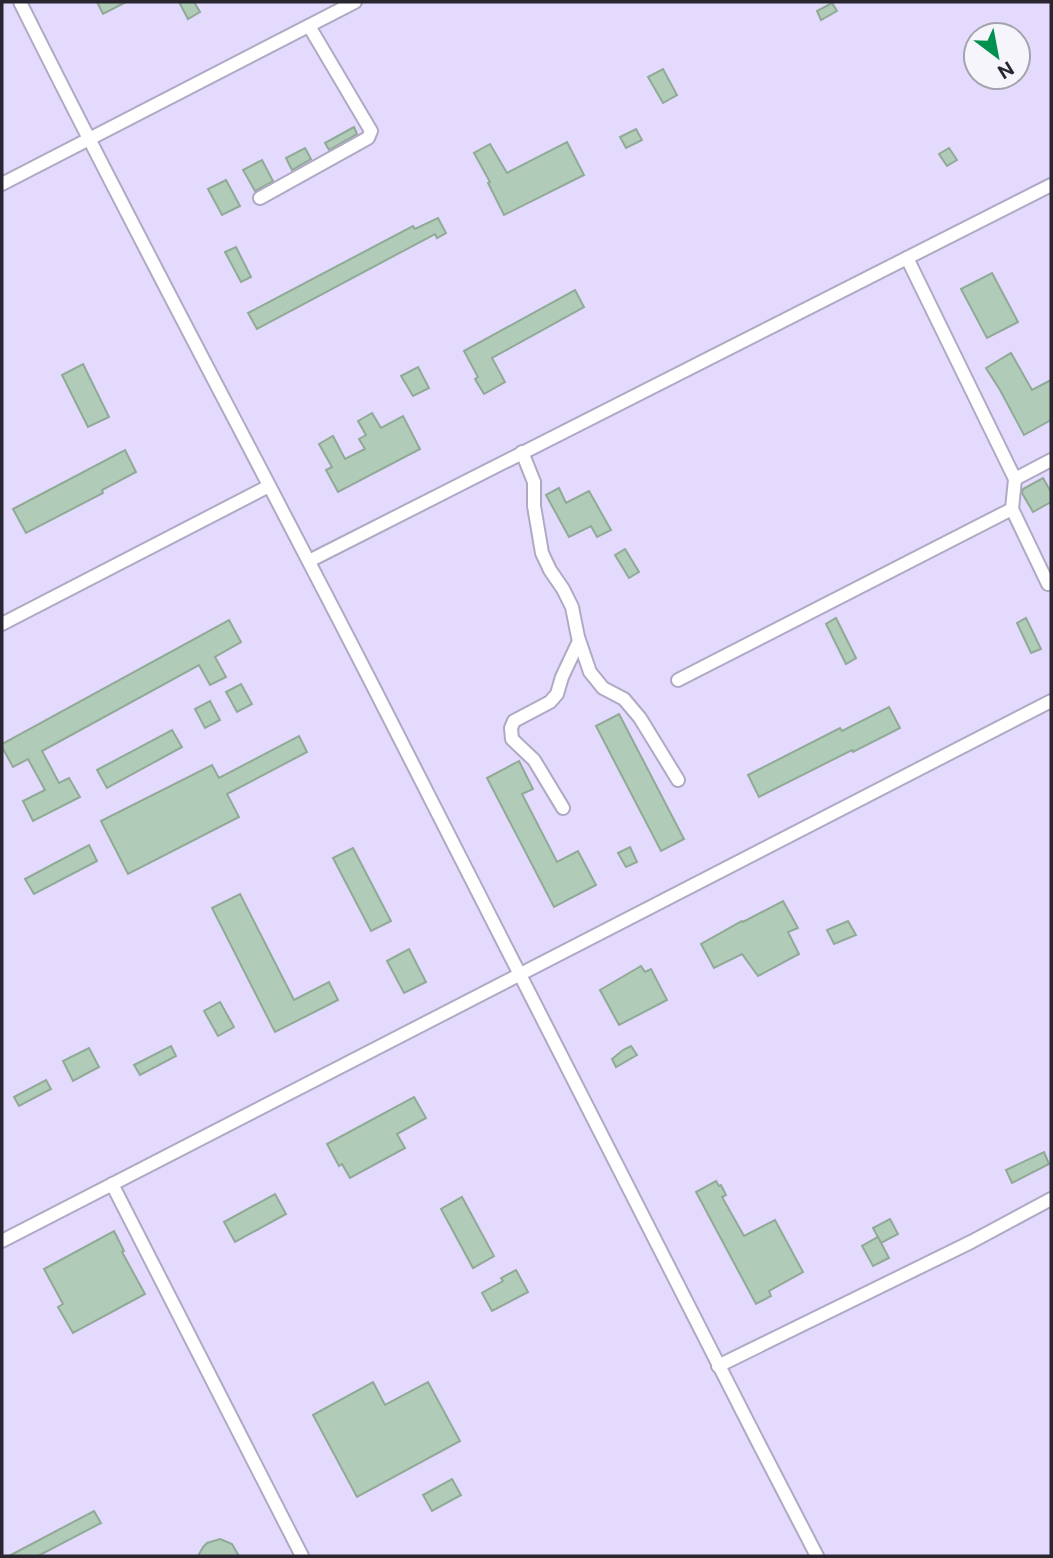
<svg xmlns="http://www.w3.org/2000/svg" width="1053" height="1558" font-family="'Public Sans',sans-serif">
<rect width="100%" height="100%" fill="#eae5fb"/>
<path fill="#e3dafe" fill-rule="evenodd" d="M2 2H1051V1556H2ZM976 35H1018V77H976Z"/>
<g fill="#b0cbb8" stroke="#90aa97" stroke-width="2">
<polygon points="97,2 126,2 103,14"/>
<polygon points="179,2 194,2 200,12 188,19"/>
<polygon points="832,3 837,11 821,20 817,11"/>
<polygon points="663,69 677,95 663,103 648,77"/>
<polygon points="354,127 357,134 329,150 325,143"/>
<polygon points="636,129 642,140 626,148 620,137"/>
<polygon points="567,142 584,175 504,215 488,183 490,182 474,153 490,144 507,173"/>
<polygon points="305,148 311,159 292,170 286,158"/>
<polygon points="949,148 957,160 947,166 939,154"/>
<polygon points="262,160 273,181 255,191 243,170"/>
<polygon points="226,180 240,206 222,215 208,189"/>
<polygon points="438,218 446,233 437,238 435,234 257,329 248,313 413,226 415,229"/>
<polygon points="236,247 251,277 241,282 225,252"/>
<polygon points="992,273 1018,322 987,338 961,289"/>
<polygon points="575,290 584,307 492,358 505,382 484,394 475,379 478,377 464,351"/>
<polygon points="1011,353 1032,390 1051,380 1051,420 1024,435 1000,390 986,368"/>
<polygon points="83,364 109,417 88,427 62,375"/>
<polygon points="418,367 429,388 413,396 401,376"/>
<polygon points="372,413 381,428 403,416 420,449 338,492 326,470 332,467 319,444 333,436 345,459 365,449 359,439 366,435 358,421"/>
<polygon points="125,450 136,472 102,490 103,493 26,533 13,509"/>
<polygon points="1043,478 1051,492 1051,502 1033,512 1022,493 1023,489"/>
<polygon points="559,488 566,503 589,491 611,530 597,537 591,526 569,537 546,495"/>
<polygon points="625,549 639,572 629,578 615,555"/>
<polygon points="836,618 856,658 846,664 826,624"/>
<polygon points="1026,618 1041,649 1031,653 1017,623"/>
<polygon points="229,620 241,642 215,657 226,677 210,685 199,665 42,751 59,783 69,778 80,797 33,821 23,801 45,790 28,759 13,767 2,747 2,744"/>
<polygon points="241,684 252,704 237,712 226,692"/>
<polygon points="210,701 220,720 205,728 195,709"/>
<polygon points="889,707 900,728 853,752 852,750 759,797 748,775 840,728 842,731"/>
<polygon points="619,714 684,839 661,851 596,726"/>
<polygon points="172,730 182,747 107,788 97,770"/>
<polygon points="299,736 307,752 227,794 239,817 128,874 101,821 212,765 219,778"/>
<polygon points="519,761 533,789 522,794 557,862 578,851 596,885 554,907 487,778"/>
<polygon points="89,845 97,861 34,894 25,879"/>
<polygon points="630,847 637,862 626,867 618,853"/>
<polygon points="353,848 391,921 371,931 333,858"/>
<polygon points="240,894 294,1000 329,982 338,1000 275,1032 212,908"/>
<polygon points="783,901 798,928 788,932 799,954 758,976 742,954 714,968 701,944 742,921 743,922"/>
<polygon points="848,921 856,935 834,944 827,930"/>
<polygon points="409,949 426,982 404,993 387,961"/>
<polygon points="641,966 645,972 651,969 667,1000 619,1025 600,990"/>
<polygon points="220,1002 234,1027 218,1036 204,1011"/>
<polygon points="171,1046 176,1056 140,1075 134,1065"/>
<polygon points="631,1046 637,1055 616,1067 612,1059 623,1050"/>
<polygon points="89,1048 99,1067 73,1081 63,1061"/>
<polygon points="46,1080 51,1089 19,1106 14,1097"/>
<polygon points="414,1097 426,1118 397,1134 405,1148 350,1178 342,1164 339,1166 327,1144"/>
<polygon points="1044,1152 1049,1164 1012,1183 1006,1170"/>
<polygon points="716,1181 719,1186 721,1185 726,1195 722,1197 744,1236 775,1220 803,1272 769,1291 771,1296 756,1304 696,1192"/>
<polygon points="275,1194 286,1214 235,1242 224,1222"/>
<polygon points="462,1197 494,1256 473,1268 441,1209"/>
<polygon points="890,1219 898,1234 881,1243 873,1228"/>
<polygon points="114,1231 124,1251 122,1252 145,1294 73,1333 58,1307 63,1304 44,1269"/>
<polygon points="878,1237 889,1258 873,1266 862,1246"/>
<polygon points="516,1270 528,1292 492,1311 482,1293 503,1281 501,1278"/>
<polygon points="373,1382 385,1405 428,1382 460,1441 357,1497 313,1415"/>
<polygon points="452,1479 461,1495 432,1511 423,1495"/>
<polygon points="94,1511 101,1523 38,1556 9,1556"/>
<polygon points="220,1539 232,1544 239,1556 198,1556 203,1547 207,1543"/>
</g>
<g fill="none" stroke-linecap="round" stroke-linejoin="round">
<defs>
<g id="minor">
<path d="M20 2C134 232 257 459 374 688 523 977 667 1268 817 1556"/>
<polyline points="2,184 355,2"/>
<polyline points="260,198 368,138 371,131 309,26"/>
<polyline points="907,258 1015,479 1012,509 1048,584"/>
<polyline points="522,452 534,482 534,506 542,553 550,570 563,589 572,607 578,637 590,672 603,688 624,699 640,718 678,780"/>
<polyline points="1015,479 1051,460"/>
<polyline points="309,561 1051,185"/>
<polyline points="2,624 269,486"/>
<polyline points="678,680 1012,509"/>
<polyline points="563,808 534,760 512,739 511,728 514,721 550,702 557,694 562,677 579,641"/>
<polyline points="112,1184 302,1556"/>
<polyline points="2,1241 1051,701"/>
<polyline points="718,1366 971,1242 1051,1199"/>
</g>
</defs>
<use href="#minor" stroke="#b0a9c4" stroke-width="16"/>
<use href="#minor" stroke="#fff" stroke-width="12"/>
</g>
<rect width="1053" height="1558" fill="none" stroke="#292630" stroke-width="7"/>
<g transform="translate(997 56) rotate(148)"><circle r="33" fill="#f6f5fb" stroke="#a4a2aa" stroke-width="2"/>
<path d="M0-5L12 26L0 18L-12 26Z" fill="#009150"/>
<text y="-10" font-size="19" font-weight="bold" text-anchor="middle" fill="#292630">N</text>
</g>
</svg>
